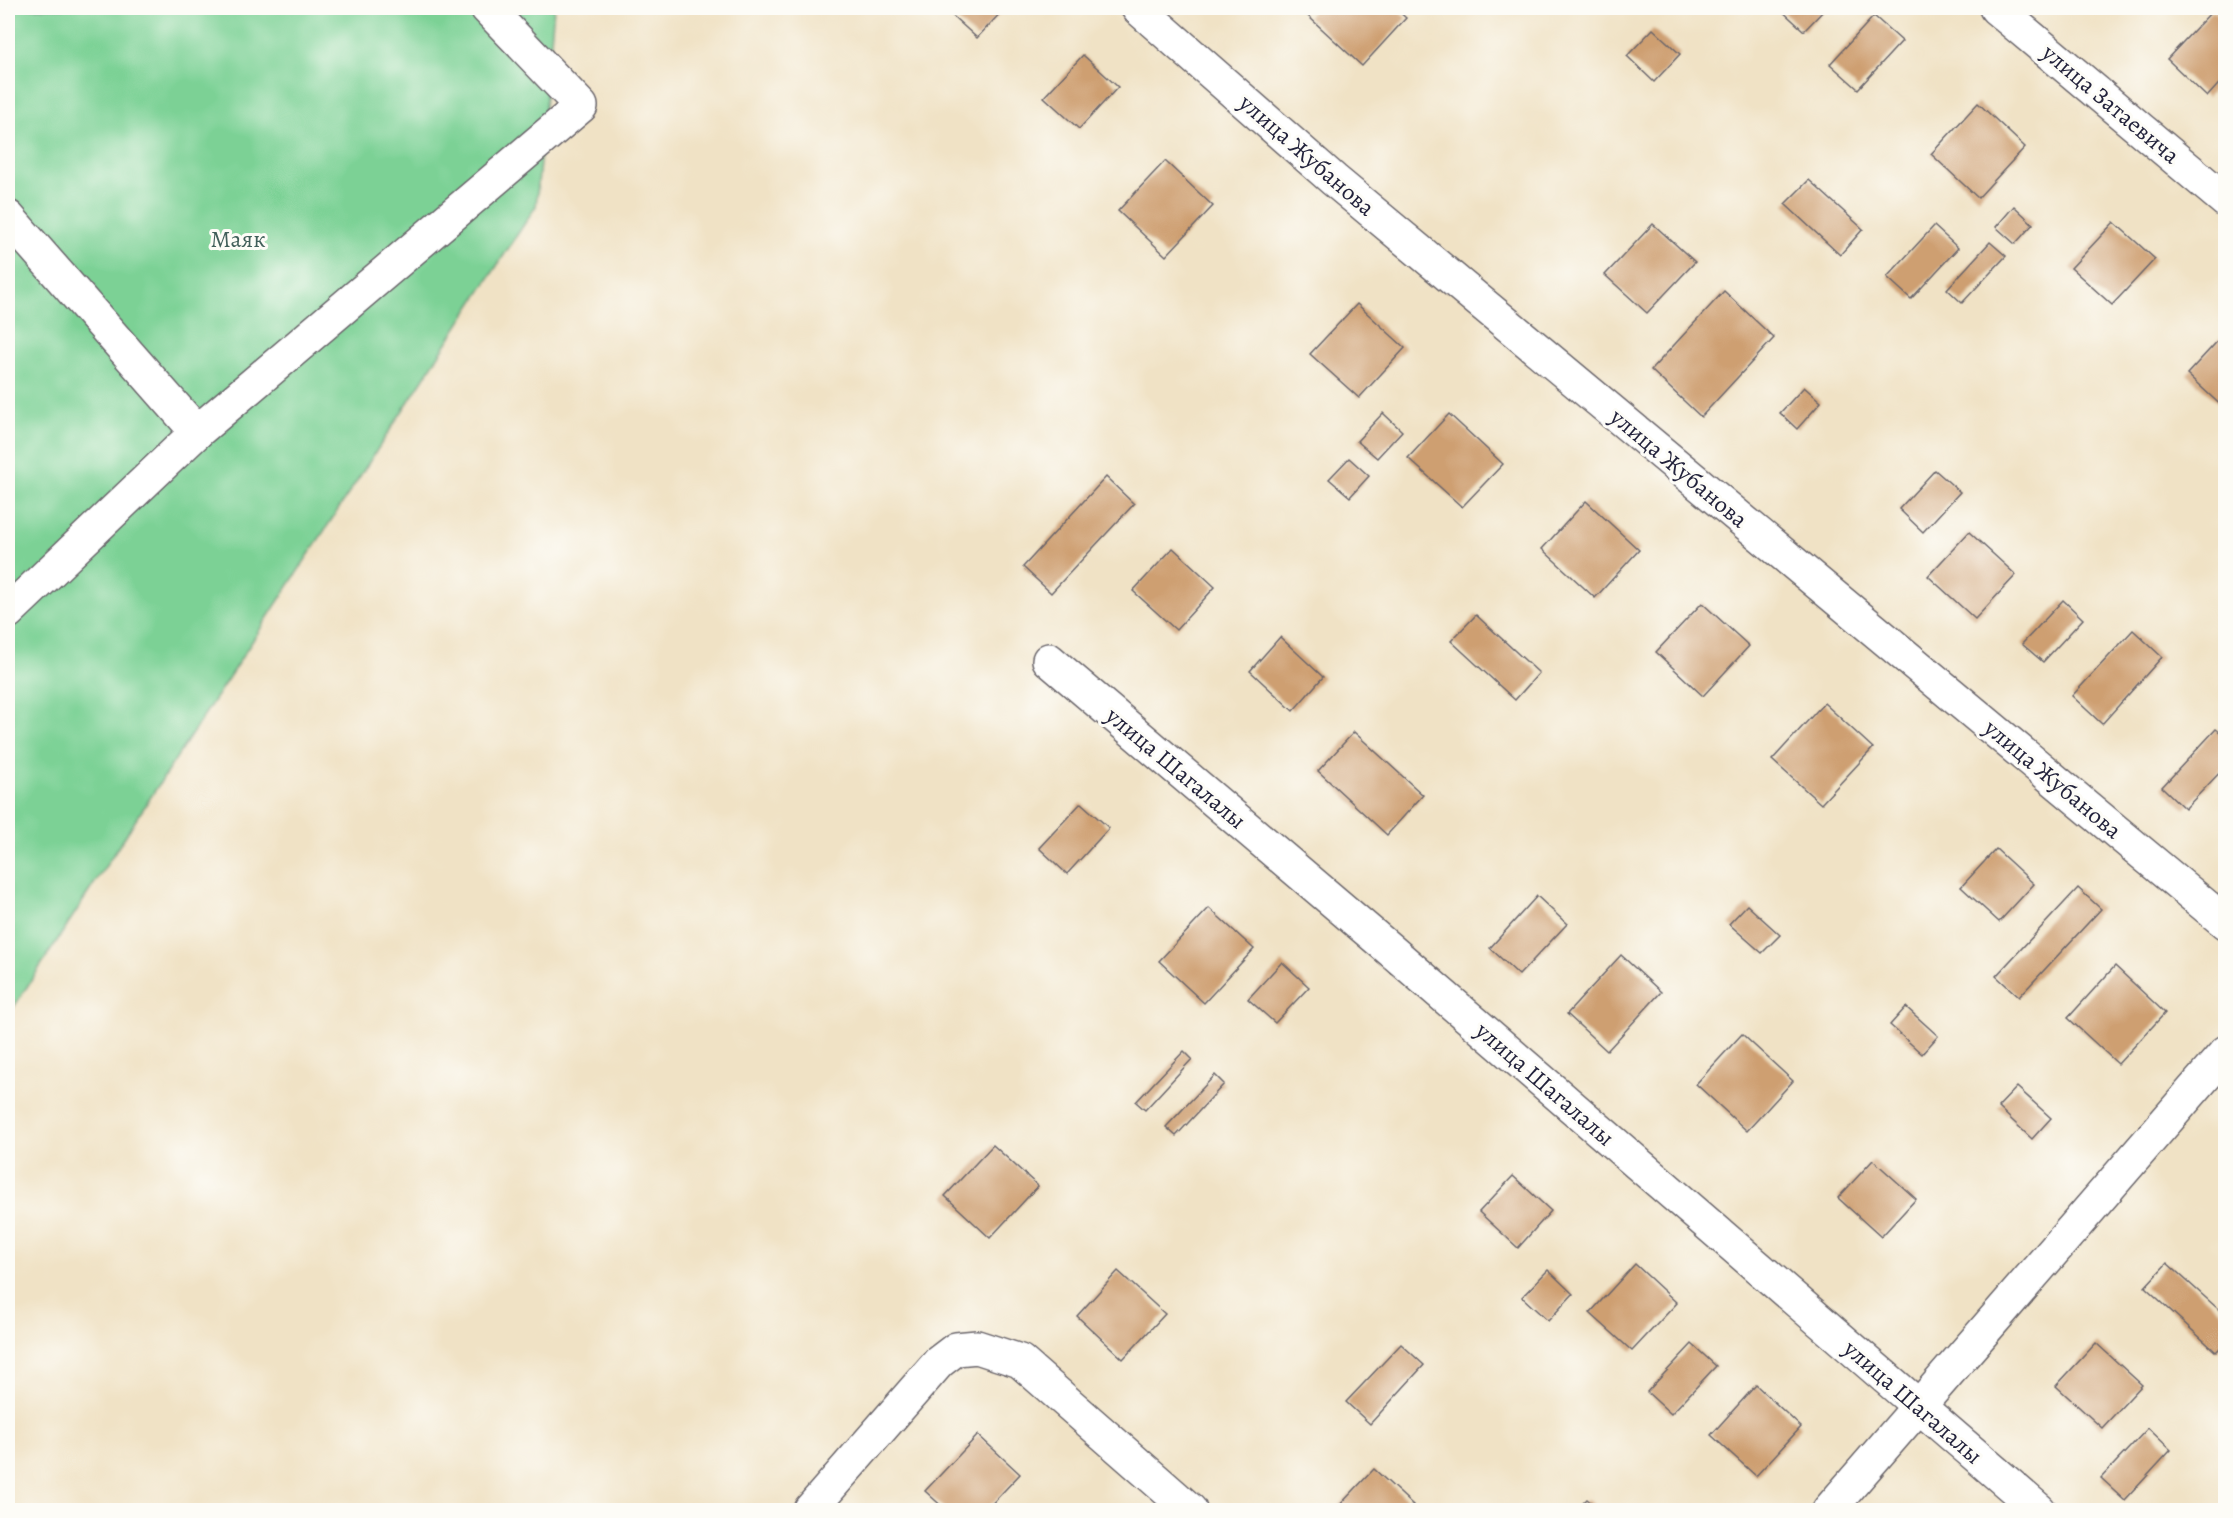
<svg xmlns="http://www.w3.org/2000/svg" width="2233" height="1518" font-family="Alegreya,serif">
<rect width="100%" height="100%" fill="#fdfcf7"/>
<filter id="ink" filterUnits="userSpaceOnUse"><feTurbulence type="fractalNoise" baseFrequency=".0167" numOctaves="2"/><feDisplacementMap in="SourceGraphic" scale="12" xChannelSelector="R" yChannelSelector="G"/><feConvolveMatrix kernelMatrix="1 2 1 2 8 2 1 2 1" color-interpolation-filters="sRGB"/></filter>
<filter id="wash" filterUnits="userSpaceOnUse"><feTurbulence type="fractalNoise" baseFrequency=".008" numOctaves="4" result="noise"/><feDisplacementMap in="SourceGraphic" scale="24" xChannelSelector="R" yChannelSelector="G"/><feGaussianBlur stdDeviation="1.35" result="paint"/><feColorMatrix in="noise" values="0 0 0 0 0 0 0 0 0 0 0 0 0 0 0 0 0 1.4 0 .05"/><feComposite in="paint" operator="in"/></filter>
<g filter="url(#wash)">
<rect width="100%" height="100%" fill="#f0e2c5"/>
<polygon fill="#7bd195" stroke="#4e7a68" stroke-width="1.5" points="8,8 554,8 536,206 8,1016"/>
<g id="blocks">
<g fill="#ce9f71">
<polygon points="944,8 1005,8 977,38"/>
<polygon points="1316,8 1395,8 1406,18 1362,66 1308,16"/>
<polygon points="1779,8 1826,8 1804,31"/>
<polygon points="2213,10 2226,21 2226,76 2207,97 2167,59"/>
<polygon points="1874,16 1902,41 1858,89 1830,64"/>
<polygon points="1653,29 1680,54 1654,82 1627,56"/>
<polygon points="1083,55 1118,87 1079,129 1044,97"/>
<polygon points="1978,103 2025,147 1978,198 1931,154"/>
<polygon points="1165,161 1213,206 1166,256 1118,211"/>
<polygon points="1809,180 1863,229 1840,255 1785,204"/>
<polygon points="2014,206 2033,224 2015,244 1996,227"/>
<polygon points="2114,222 2155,259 2112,305 2071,268"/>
<polygon points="1653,224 1695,262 1647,313 1605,275"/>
<polygon points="1934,226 1958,248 1911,299 1887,277"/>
<polygon points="1990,242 2006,256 1962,303 1947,289"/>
<polygon points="1724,291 1774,338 1701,417 1651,370"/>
<polygon points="1357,304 1405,348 1359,398 1310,354"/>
<polygon points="2226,332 2226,410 2187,374"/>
<polygon points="1804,387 1821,402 1797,429 1780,413"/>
<polygon points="1383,413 1402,431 1377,458 1357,441"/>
<polygon points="1449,414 1503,464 1462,507 1408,458"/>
<polygon points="1349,458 1369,476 1350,497 1329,479"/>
<polygon points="1935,470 1960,492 1923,532 1899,509"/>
<polygon points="1106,477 1134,504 1051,593 1023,567"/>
<polygon points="1586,501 1639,550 1595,598 1542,549"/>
<polygon points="1969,532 2016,575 1975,619 1928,576"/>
<polygon points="1173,548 1215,587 1176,630 1133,591"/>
<polygon points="2063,600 2083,619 2043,662 2022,644"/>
<polygon points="1702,603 1749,646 1703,696 1656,652"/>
<polygon points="1476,615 1539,673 1515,700 1451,641"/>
<polygon points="2133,630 2162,657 2102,724 2072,696"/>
<polygon points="1280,637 1323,677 1293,711 1250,671"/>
<polygon points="1824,703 1873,748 1821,804 1772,760"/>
<polygon points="2216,729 2226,737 2226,766 2185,809 2162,787"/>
<polygon points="1354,732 1423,795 1387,835 1318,771"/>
<polygon points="1081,803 1109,828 1067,874 1039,848"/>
<polygon points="1996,849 2034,884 1999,922 1961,887"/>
<polygon points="2078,888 2101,909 2019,997 1996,976"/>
<polygon points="1537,896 1567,924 1519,975 1490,948"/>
<polygon points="1747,905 1780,935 1762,953 1729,924"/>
<polygon points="1209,908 1254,949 1204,1003 1159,961"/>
<polygon points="1621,955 1661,992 1607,1051 1567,1014"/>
<polygon points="1282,962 1309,987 1275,1023 1248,999"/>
<polygon points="2115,966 2165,1013 2118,1064 2068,1018"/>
<polygon points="1906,1007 1938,1036 1922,1054 1890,1025"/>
<polygon points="1742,1034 1793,1081 1747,1131 1696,1084"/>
<polygon points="1184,1051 1192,1059 1145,1110 1136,1102"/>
<polygon points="1215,1075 1224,1084 1176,1136 1166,1127"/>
<polygon points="2017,1087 2051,1118 2032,1139 1998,1107"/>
<polygon points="993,1145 1038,1186 990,1238 945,1196"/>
<polygon points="1873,1160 1916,1199 1881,1237 1838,1198"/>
<polygon points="1513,1176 1551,1211 1518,1248 1479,1212"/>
<polygon points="2167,1263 2226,1316 2226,1342 2216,1352 2145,1287"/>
<polygon points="1635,1264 1677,1303 1632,1351 1590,1313"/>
<polygon points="1548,1270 1573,1294 1548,1321 1522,1297"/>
<polygon points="1118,1271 1165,1314 1123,1359 1077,1316"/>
<polygon points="2096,1343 2142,1385 2102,1428 2056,1386"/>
<polygon points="1401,1344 1424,1365 1370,1424 1346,1402"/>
<polygon points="1692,1344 1716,1366 1671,1414 1647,1392"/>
<polygon points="1756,1385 1801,1427 1756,1476 1711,1435"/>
<polygon points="2148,1428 2171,1450 2125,1500 2101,1478"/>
<polygon points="978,1435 1020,1474 986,1510 946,1510 925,1491"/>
<polygon points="1374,1469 1413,1505 1407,1510 1335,1510"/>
<polygon points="1587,1499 1600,1510 1576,1510"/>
</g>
</g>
</g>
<g filter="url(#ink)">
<use href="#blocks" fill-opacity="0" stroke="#6a656b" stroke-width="1.5"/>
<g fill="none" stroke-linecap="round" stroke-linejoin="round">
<defs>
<g id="minor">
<polyline points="1138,8 1334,180 2226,923"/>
<polyline points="1996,8 2226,201"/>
<polyline points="8,217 197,432"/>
<polyline points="8,612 197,432 581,106 487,8"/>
<polyline points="1049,660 1387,947 2039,1510"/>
<polyline points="810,1510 939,1362 956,1349 977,1347 1020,1361 1190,1510"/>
<polyline points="1829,1510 2226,1052"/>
</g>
</defs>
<use href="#minor" stroke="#6a656b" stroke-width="36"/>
<use href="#minor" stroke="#fff" stroke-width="33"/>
</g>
</g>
<g text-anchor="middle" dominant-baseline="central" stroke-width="6" stroke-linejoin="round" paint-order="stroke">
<g font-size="24" fill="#22223b" stroke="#fdfcf7">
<text transform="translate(2111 104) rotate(40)">улица Затаевича</text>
<text transform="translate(1307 155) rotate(41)">улица Жубанова</text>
<text transform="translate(1679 468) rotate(40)">улица Жубанова</text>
<text transform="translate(1176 768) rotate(40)">улица Шагалалы</text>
<text transform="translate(2053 779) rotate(40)">улица Жубанова</text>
<text transform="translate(1545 1084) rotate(41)">улица Шагалалы</text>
<text transform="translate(1913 1402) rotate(41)">улица Шагалалы</text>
</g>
<g font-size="24" fill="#415f5a" stroke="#fdfcf7">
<text x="238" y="239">Маяк</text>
</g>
</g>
<rect width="2233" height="1518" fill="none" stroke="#fdfcf7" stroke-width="30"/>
</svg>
